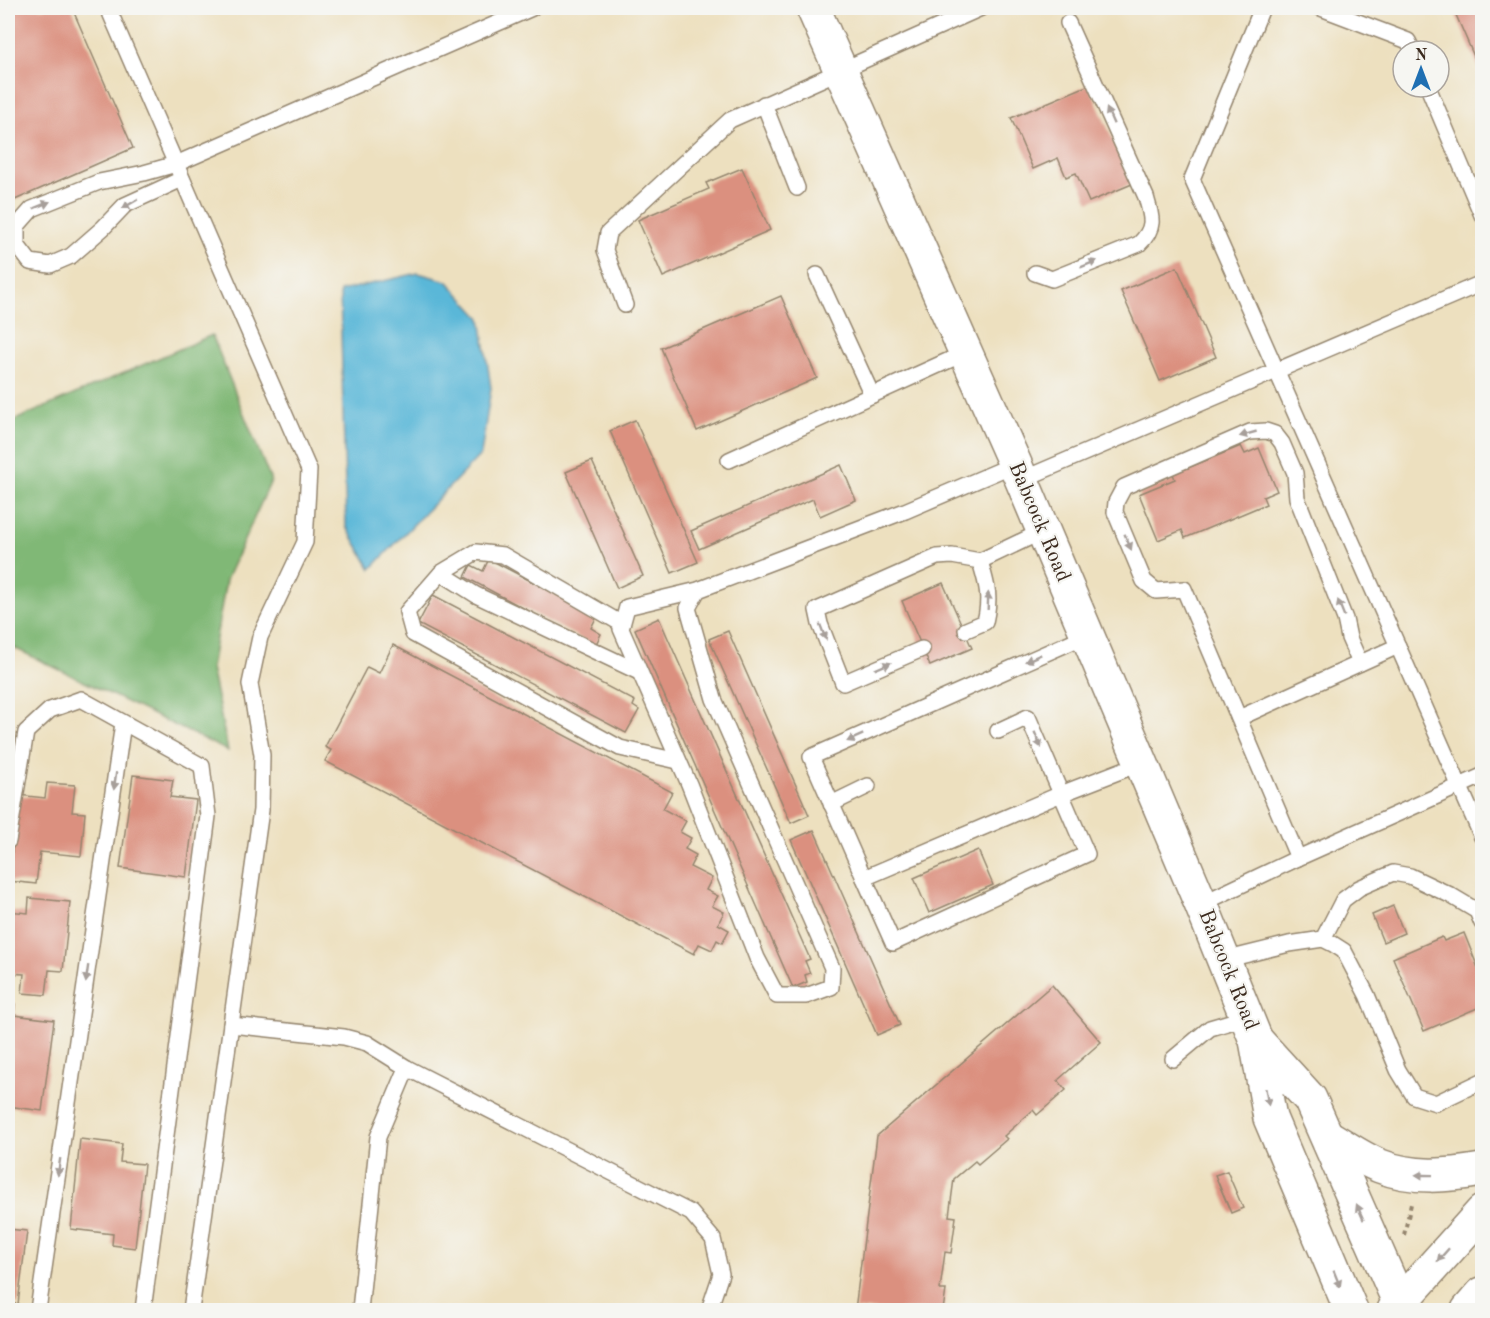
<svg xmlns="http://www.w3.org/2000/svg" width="1490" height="1318" font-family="'Old Standard TT',serif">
<rect width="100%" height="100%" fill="#f6f6f2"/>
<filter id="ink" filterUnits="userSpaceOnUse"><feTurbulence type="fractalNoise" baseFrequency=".0167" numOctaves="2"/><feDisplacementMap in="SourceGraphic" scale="12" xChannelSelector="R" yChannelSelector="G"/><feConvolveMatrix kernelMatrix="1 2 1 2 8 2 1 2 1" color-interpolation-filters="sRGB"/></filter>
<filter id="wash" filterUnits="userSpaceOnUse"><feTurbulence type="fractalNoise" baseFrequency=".008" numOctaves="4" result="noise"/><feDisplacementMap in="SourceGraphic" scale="24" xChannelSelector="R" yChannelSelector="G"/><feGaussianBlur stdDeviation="1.35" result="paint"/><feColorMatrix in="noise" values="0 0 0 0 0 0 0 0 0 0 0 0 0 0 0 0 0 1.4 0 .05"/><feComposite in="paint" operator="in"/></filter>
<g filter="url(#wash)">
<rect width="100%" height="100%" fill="#ede0bf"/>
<polygon fill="#80b876" stroke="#5e714a" stroke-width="1.5" points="212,335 271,481 226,580 211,668 228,751 8,645 8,423"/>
<polygon fill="#5ab7d8" stroke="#4a707b" stroke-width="1.5" points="418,273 447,281 481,318 491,388 481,454 371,569 346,526 340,291"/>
<g id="blocks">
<g fill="#db907f">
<polygon points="8,8 72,8 133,148 8,203"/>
<polygon points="1453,8 1482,8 1482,75"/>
<polygon points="1089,85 1132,184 1089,202 1076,173 1066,177 1058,158 1033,169 1011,118"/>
<polygon points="742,168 770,230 663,277 638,220 709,189 706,183"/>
<polygon points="1177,267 1216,357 1160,381 1121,291"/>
<polygon points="781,296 817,378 697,431 661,348"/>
<polygon points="635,420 698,562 672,573 610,431"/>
<polygon points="1241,446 1245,454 1259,448 1277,491 1263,497 1266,504 1185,538 1182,530 1158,540 1139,494 1175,479 1173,474"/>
<polygon points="592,461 643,576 617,588 566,472"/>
<polygon points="841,465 856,500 820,516 813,499 699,549 691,531"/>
<polygon points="489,559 597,616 591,628 601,634 595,646 465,577 471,565 483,571"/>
<polygon points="943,583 972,648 930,666 902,601"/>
<polygon points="433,595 635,701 633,706 639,710 626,733 418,624"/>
<polygon points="659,618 810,959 805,961 810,973 805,975 807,982 793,988 635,629"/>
<polygon points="728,631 809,815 791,823 709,639"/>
<polygon points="393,645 672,792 663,809 686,821 680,832 691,838 685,849 696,855 690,867 712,878 706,890 718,896 712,906 724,912 718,924 729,930 722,943 717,940 712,950 699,944 694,954 325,761 331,750 325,747 367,667 379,673"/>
<polygon points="133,775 173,780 170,797 196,800 186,877 120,868"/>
<polygon points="47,783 75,785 72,812 85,813 81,856 40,852 36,884 9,881 18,795 45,798"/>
<polygon points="814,830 900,1025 877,1035 791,840"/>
<polygon points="978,850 993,885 929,913 914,878"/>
<polygon points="29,898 70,902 63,971 49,970 46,995 22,993 24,974 8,973 8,911 28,913"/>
<polygon points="1393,906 1404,933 1383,942 1372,915"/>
<polygon points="1464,933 1482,978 1482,1006 1424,1031 1393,958 1442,937 1444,941"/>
<polygon points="1052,985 1101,1042 1058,1080 1066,1090 1037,1115 1033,1110 1004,1136 1007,1139 978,1164 975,1161 954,1179 949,1216 956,1217 951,1253 945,1252 940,1290 946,1290 943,1310 855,1310 877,1136"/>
<polygon points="8,1002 15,1004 14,1015 54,1020 42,1111 8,1106"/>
<polygon points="80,1139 122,1144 120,1162 144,1164 135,1248 112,1245 113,1234 71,1229"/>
<polygon points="1227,1171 1243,1208 1231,1213 1215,1175"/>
<polygon points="8,1229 27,1231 18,1304 8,1303"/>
</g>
</g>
</g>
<g filter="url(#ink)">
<use href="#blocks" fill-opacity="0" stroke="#94856e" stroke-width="1.5"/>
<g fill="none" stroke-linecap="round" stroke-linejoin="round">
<defs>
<g id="lane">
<polyline points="108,8 309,470 305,542 260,637 250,684 262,755 261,810 191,1310"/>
<polyline points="1262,8 1192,179 1482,837"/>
<polyline points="1321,8 1408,41 1413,51"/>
<polyline points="1428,87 1482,215"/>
<polyline points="764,104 797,188"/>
<polyline points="182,179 125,205 103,228 71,256 50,265 30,262 17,245 17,226 32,209 99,182 144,173 176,164 532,8"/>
<path d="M1035 273 1052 279 1139 244C1156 228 1152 217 1146 197L1068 23"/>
<polyline points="817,275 872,395"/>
<polyline points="625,305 605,250 608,233 730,120 981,8"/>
<polyline points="729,460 965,353"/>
<polyline points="1021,480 1482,283"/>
<polyline points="441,573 476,595 639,672"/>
<polyline points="698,590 627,607 621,629 689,784 757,958 777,996 806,996 831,987 832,968 714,699 688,608 698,590 905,511 1015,464"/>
<polyline points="622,624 503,555 476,552 441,573 407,612 413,634 620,748 678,761"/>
<path d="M966 630 985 622C991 596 987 585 980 561"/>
<polyline points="922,649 843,683 820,624 817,610 937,557 952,556 980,561 1043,531"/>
<polyline points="1239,718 1398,646"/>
<polyline points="998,731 1028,717 1087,854 893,943 864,878 1061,794 1141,763"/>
<polyline points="831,804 868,786"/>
<polyline points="8,841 26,732 50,710 81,699 202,766 208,816 143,1310"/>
<polyline points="1298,858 1482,776"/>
<polyline points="864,878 811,757 1087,635"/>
<polyline points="1201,904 1298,858 1184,589 1156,591 1144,581 1115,512 1116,502 1124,487 1250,432 1266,431 1275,434 1282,443 1295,473 1297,498 1345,619 1349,638 1360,663"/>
<polyline points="1323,939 1343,900 1359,888 1393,873 1410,876 1450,895 1477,911 1482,923"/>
<polyline points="1224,960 1289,944 1323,939 1333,944 1344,951 1367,995 1398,1070 1414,1096 1436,1103 1482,1081"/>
<polyline points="231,1025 344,1037 367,1043 407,1068 691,1213 713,1239 721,1274 709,1310"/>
<polyline points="1173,1059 1210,1028 1247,1017"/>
<polyline points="38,1310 123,723"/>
<polyline points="360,1310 378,1137 407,1068"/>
</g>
<g id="secondary">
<polyline points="813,8 1015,464 1201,904 1256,1040 1270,1118 1351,1310"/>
<polyline points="1256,1040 1310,1099 1400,1304"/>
</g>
<g id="primary">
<path d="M1327 1136C1344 1146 1362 1159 1380 1166 1413 1179 1448 1176 1482 1170"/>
<polyline points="1394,1310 1482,1212"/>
<polyline points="1468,1310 1482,1294"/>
</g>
</defs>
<use href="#lane" stroke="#94856e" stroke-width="18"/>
<use href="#secondary" stroke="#94856e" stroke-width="36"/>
<use href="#primary" stroke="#94856e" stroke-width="36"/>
<polyline stroke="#94856e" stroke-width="4" stroke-dasharray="4.5 4.5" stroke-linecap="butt" points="1404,1235 1411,1204"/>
<use href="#lane" stroke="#fff" stroke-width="15"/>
<use href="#secondary" stroke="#fff" stroke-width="33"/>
<use href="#primary" stroke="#fff" stroke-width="33"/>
</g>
<defs><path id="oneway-solid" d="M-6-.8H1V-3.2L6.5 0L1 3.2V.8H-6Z" transform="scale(1.5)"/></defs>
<g fill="#a79f9a">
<use href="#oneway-solid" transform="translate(1110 116) rotate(-114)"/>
<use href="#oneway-solid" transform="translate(130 204) rotate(149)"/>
<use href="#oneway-solid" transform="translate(42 205) rotate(-22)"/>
<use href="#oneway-solid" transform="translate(1089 264) rotate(-22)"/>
<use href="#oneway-solid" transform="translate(1248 434) rotate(164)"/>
<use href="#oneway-solid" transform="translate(1128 542) rotate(67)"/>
<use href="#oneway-solid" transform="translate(988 601) rotate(-88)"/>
<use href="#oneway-solid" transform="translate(1341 608) rotate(-112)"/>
<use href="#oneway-solid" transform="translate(823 632) rotate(69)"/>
<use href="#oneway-solid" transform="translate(1033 658) rotate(156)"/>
<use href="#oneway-solid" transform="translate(883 666) rotate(-23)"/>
<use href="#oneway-solid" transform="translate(855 738) rotate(156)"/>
<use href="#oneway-solid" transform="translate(1038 740) rotate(67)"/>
<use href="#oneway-solid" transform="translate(115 781) rotate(98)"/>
<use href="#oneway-solid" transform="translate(87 974) rotate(98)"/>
<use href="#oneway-solid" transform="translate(1267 1097) rotate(80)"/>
<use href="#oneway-solid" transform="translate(59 1167) rotate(98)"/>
<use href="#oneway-solid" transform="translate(1424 1175) rotate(-179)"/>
<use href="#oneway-solid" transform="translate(1360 1212) rotate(-114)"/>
<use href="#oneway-solid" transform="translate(1443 1255) rotate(132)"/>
<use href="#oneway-solid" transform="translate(1337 1279) rotate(68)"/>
</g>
</g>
<g text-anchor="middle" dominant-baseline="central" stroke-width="4.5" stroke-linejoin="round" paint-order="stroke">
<g font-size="21" fill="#3b2a1e" stroke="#f6f6f2">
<text transform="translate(1039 522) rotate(67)">Babcock Road</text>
<text transform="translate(1228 970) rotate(68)">Babcock Road</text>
</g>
</g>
<rect width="1490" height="1318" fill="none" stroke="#f6f6f2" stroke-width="30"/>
<g transform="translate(1421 69)"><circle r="28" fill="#f6f6f2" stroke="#aba49d" stroke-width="1.5"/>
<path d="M0-4.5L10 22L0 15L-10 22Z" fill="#1f6fb2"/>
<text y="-9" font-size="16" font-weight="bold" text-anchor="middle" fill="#3b2a1e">N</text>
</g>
</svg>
